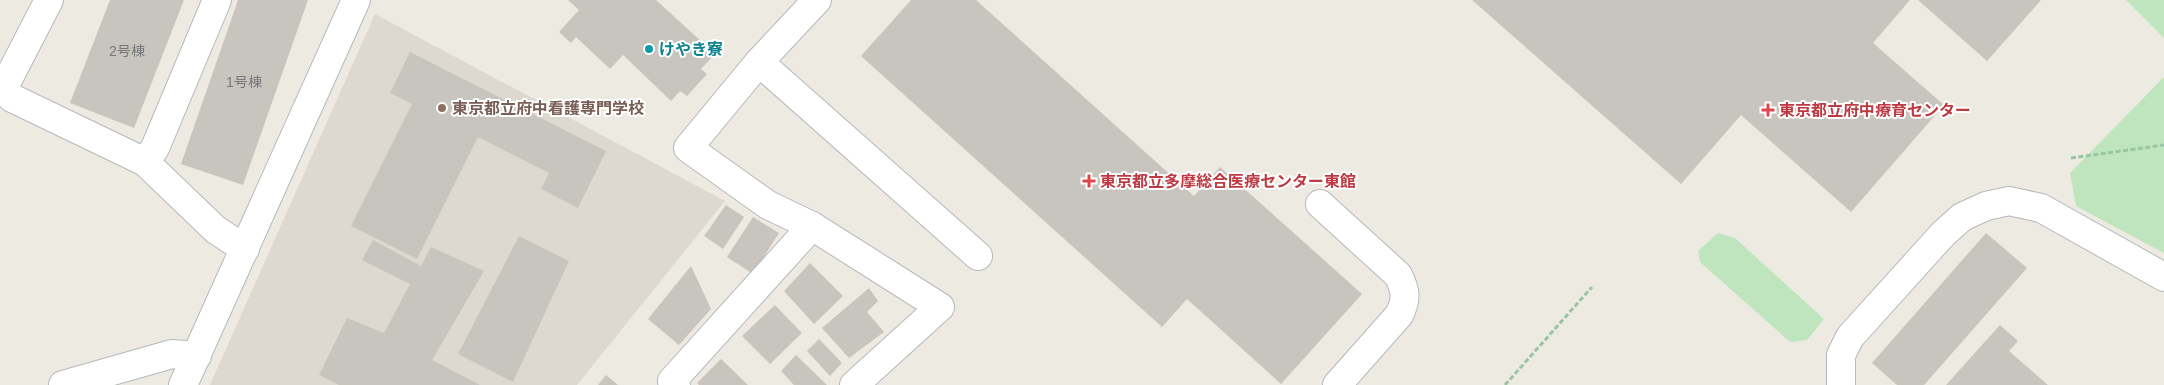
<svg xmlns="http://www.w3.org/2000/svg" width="2164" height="385" font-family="Helvetica,'Noto Sans JP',sans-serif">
<rect width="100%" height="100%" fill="#edeae2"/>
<polygon fill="#ddd9d0" points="375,14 725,201 577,385 210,385"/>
<g fill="#bfe5be">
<polygon points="2126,0 2164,0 2164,38"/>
<polygon points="2164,77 2164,253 2076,206 2070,173"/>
<polygon points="1718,233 1735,238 1824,319 1807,340 1790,342 1700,262 1698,251"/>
</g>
<g fill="#c8c5bf">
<polygon points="110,0 184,0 134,128 70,103"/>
<polygon points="238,0 308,0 243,185 181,164"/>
<polygon points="568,0 656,0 715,54 701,69 707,74 687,96 680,91 671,101 623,55 610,69 576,37 571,43 559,32 579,10"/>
<polygon points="911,0 976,0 1194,196 1220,167 1362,294 1281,384 1187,299 1162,327 861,56"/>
<polygon points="1472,0 1910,0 1873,43 1944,105 1851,212 1741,115 1681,184"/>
<polygon points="1918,0 2041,0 1987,61"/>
<polygon points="410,52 606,151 578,208 541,189 549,173 478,137 417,259 351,226 412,104 390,93"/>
<polygon points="726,205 744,217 723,249 704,236"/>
<polygon points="753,217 779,233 753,274 727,257"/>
<polygon points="1986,233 2027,268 1924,385 1897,385 1872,363"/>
<polygon points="519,236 569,261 513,382 458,354"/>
<polygon points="373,240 421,266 431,247 484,271 432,360 480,385 339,385 319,375 347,318 384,333 410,284 362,260"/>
<polygon points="810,263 843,296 814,324 784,291"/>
<polygon points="691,266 711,309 679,345 648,319"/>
<polygon points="869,288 878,301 867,312 884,332 849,358 822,328"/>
<polygon points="775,305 802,333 770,364 742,336"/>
<polygon points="2000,325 2018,341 2009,351 2048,385 1946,385"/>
<polygon points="819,339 842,363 830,376 807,351"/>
<polygon points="796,355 827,385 794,385 781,371"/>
<polygon points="721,359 748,385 699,385 697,383"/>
<polygon points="606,375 618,385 598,385"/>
</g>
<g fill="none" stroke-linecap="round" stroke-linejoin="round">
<defs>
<g id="minor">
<polyline points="49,0 3,89 12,98 145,162 216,230 245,249"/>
<polyline points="817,0 759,62 688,148 768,205 812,226 940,307 854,385"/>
<polyline points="759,62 978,256"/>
<polyline points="145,162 155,148 217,0"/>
<path d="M1320 204 1398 275C1406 291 1407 299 1399 315L1337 385"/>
<polyline points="63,385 172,354 197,356"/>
<polyline points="183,385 356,0"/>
<polyline points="676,385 672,381 812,226"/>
<polyline points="1841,385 1841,355 1850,337 1943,234 1962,217 1986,206 2009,201 2041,208 2164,277"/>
</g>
</defs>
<use href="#minor" stroke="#b5b8bc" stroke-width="30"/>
<g stroke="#97c6a3" stroke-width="3" stroke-dasharray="5 2.5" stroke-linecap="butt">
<polyline points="2071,158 2164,145"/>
<polyline points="1505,385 1592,287"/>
</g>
<use href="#minor" stroke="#fff" stroke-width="28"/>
</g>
<circle fill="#0f9aa8" stroke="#fff" stroke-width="2" cx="649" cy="49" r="5"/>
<circle fill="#8d6e63" stroke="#fff" stroke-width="2" cx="442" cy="108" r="5"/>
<g fill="#e0444e" stroke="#fff" stroke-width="2">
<path d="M1765.5 102.5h5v5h5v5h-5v5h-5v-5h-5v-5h5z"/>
<path d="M1086.5 173.5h5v5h5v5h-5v5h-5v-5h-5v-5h5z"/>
</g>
<g text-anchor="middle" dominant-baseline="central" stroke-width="4" stroke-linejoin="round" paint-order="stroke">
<g font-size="14" fill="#76787a">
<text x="127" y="51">2号棟</text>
<text x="244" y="82">1号棟</text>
</g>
<g font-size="16" font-weight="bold" fill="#0d838f" stroke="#fff" text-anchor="start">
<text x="659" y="49">けやき寮</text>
</g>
<g font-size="16" font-weight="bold" fill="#785e54" stroke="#fff" text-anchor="start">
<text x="452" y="108">東京都立府中看護専門学校</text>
</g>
<g font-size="16" font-weight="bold" fill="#be3a42" stroke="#fff" text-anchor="start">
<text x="1779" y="110">東京都立府中療育センター</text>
<text x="1100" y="181">東京都立多摩総合医療センター東館</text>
</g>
</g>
</svg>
